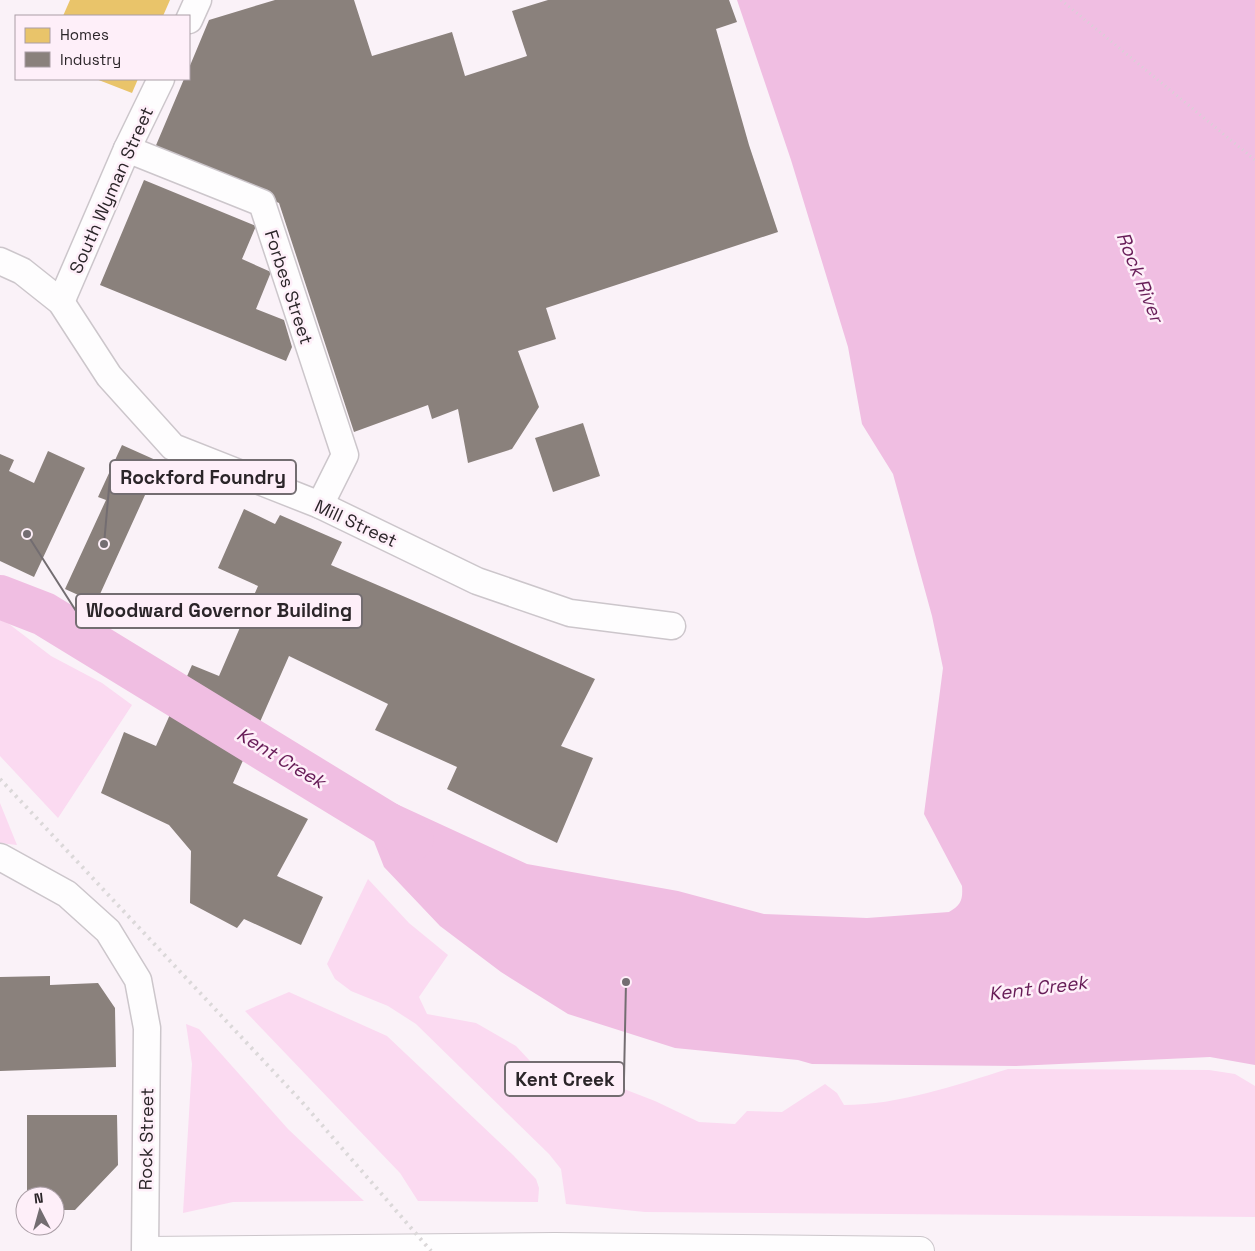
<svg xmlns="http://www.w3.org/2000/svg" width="1255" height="1251" font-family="'Space Grotesk',sans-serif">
<rect width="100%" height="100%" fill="#faf2f8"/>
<g fill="#fbdaf1">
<polygon points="0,620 9,624 51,656 102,683 132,705 58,818 0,756"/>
<polygon points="0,803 17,845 0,843"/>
<path d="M368 879 409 923 448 955 419 997 427 1014 476 1023 516 1046 546 1078 611 1084 655 1101 699 1122 735 1124 747 1111 782 1112 825 1084 837 1093 844 1105C899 1105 956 1085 1008 1069L1209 1070 1235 1074 1255 1086V1217L645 1212 566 1204 561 1169 549 1154 416 1024 388 1006 351 991 335 979 327 964Z"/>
<polygon points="289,992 387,1036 513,1155 536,1179 539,1188 538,1202 418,1201 400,1173 245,1011"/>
<polygon points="186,1024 199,1029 288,1129 364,1201 233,1202 183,1213 192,1064"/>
</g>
<path fill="#f0bee2" d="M737 0H1255V1065L1210 1057 1016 1066 812 1064 798 1060 675 1048 568 1014 501 972 440 926 384 867 351 783 527 864 678 891 764 914 867 918 949 912C961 905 963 900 962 886L924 814 943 668 932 616 893 474 862 424 848 347 791 160Z"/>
<g fill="#e9c46a">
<polygon points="70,0 170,0 163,16 63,16"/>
<polygon points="96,79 138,79 132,93"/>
</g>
<g fill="#8a817c">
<polygon points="275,0 354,0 372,56 452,32 465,76 527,56 512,11 548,0 729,0 737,22 716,29 749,145 778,232 546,308 556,339 518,351 539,407 512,449 468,463 458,409 432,419 428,405 354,432 279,203 154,150 184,79 189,79 189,68 209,20"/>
<polygon points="144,180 256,226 242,259 271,272 256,309 284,320 292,347 286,361 100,285"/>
<polygon points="583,423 600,476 553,492 535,438"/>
<polygon points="122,445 160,462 96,603 65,589 106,500 98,497"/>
<polygon points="48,451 85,468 34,577 0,561 0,454 14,460 9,471 34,483"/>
<polygon points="244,509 275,524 280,515 342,542 331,565 595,679 561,746 593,758 557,843 447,789 457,767 375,730 388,704 289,656 233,783 308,819 277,876 323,897 301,945 244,919 237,928 190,903 191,851 169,825 101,793 124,732 156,746 192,665 219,676 258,586 218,568"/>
<polygon points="50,976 50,985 98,983 115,1008 116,1067 0,1071 0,977"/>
<polygon points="27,1115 117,1115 118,1165 75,1210 55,1210 55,1196 27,1196"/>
</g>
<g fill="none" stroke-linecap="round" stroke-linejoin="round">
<polyline stroke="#f0bee2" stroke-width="44" points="0,597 44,614 412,839"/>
<defs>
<g id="street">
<polyline points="189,20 198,0"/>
<polyline points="127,149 262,203 345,455 320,505"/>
<polyline points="0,261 22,271 61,302 109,376 173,447 320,505 477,581 570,613 672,626"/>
<polyline points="61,302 127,149 161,79"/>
<polyline points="0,857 67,894 108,931 138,980 147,1028 145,1251"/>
</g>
<polyline id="secondary" points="147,1251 555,1247 920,1251"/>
</defs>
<use href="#street" stroke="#ccc6cb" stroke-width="29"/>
<use href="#secondary" stroke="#ccc6cb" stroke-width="30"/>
<polyline stroke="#d6d3d5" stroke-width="3" stroke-dasharray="1 4" stroke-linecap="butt" points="1061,0 1255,160"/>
<use href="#street" stroke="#fefdfe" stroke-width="26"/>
<use href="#secondary" stroke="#fefdfe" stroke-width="28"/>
<polyline stroke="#dbd8d9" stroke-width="4" stroke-dasharray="2.5 5" stroke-linecap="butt" points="0,779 302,1102 431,1251"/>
</g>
<g text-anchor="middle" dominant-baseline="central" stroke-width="5" stroke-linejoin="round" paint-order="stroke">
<g font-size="18" fill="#2b2529" stroke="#feeff9">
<text transform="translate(111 190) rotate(-66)">South Wyman Street</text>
<text transform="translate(289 287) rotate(72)">Forbes Street</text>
<text transform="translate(356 523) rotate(25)">Mill Street</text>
<text transform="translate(146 1139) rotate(-89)">Rock Street</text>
</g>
<g font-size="19" font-style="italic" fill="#671c57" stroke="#feeff9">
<text transform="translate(1140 277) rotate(68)">Rock River</text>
<text transform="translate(281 758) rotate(31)">Kent Creek</text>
<text transform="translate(1038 988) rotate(-7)">Kent Creek</text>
</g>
</g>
<path fill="none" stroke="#736d71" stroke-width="2" d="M104 544L110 477M27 534L76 611M626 982L624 1079"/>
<g fill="#736d71" stroke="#feeff9" stroke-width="2">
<circle cx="104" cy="544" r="5"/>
<circle cx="27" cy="534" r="5"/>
<circle cx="626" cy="982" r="5"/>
</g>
<g fill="#feeff9" stroke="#736d71" stroke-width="2">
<rect x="110" y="460" width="186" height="34" rx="5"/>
<rect x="76" y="594" width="286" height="34" rx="5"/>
<rect x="505" y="1062" width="119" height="34" rx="5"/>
</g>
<g font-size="19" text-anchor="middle" font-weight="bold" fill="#2b2529">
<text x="203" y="484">Rockford Foundry</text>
<text x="219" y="617">Woodward Governor Building</text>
<text x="565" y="1086">Kent Creek</text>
</g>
<rect x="15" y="15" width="175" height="65" fill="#feeff9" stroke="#aa9ea6"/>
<rect x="25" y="28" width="25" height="15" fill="#e9c46a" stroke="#aa9ea6"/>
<text x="60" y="40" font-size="15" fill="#2b2529">Homes</text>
<rect x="25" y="52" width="25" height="15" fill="#8a817c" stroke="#aa9ea6"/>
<text x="60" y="65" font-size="15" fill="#2b2529">Industry</text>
<g transform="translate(40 1211) rotate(354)"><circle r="24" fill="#feeff9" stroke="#aa9ea6"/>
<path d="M0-4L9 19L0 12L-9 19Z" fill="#736d71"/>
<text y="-8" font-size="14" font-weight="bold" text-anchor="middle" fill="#2b2529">N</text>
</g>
</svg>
